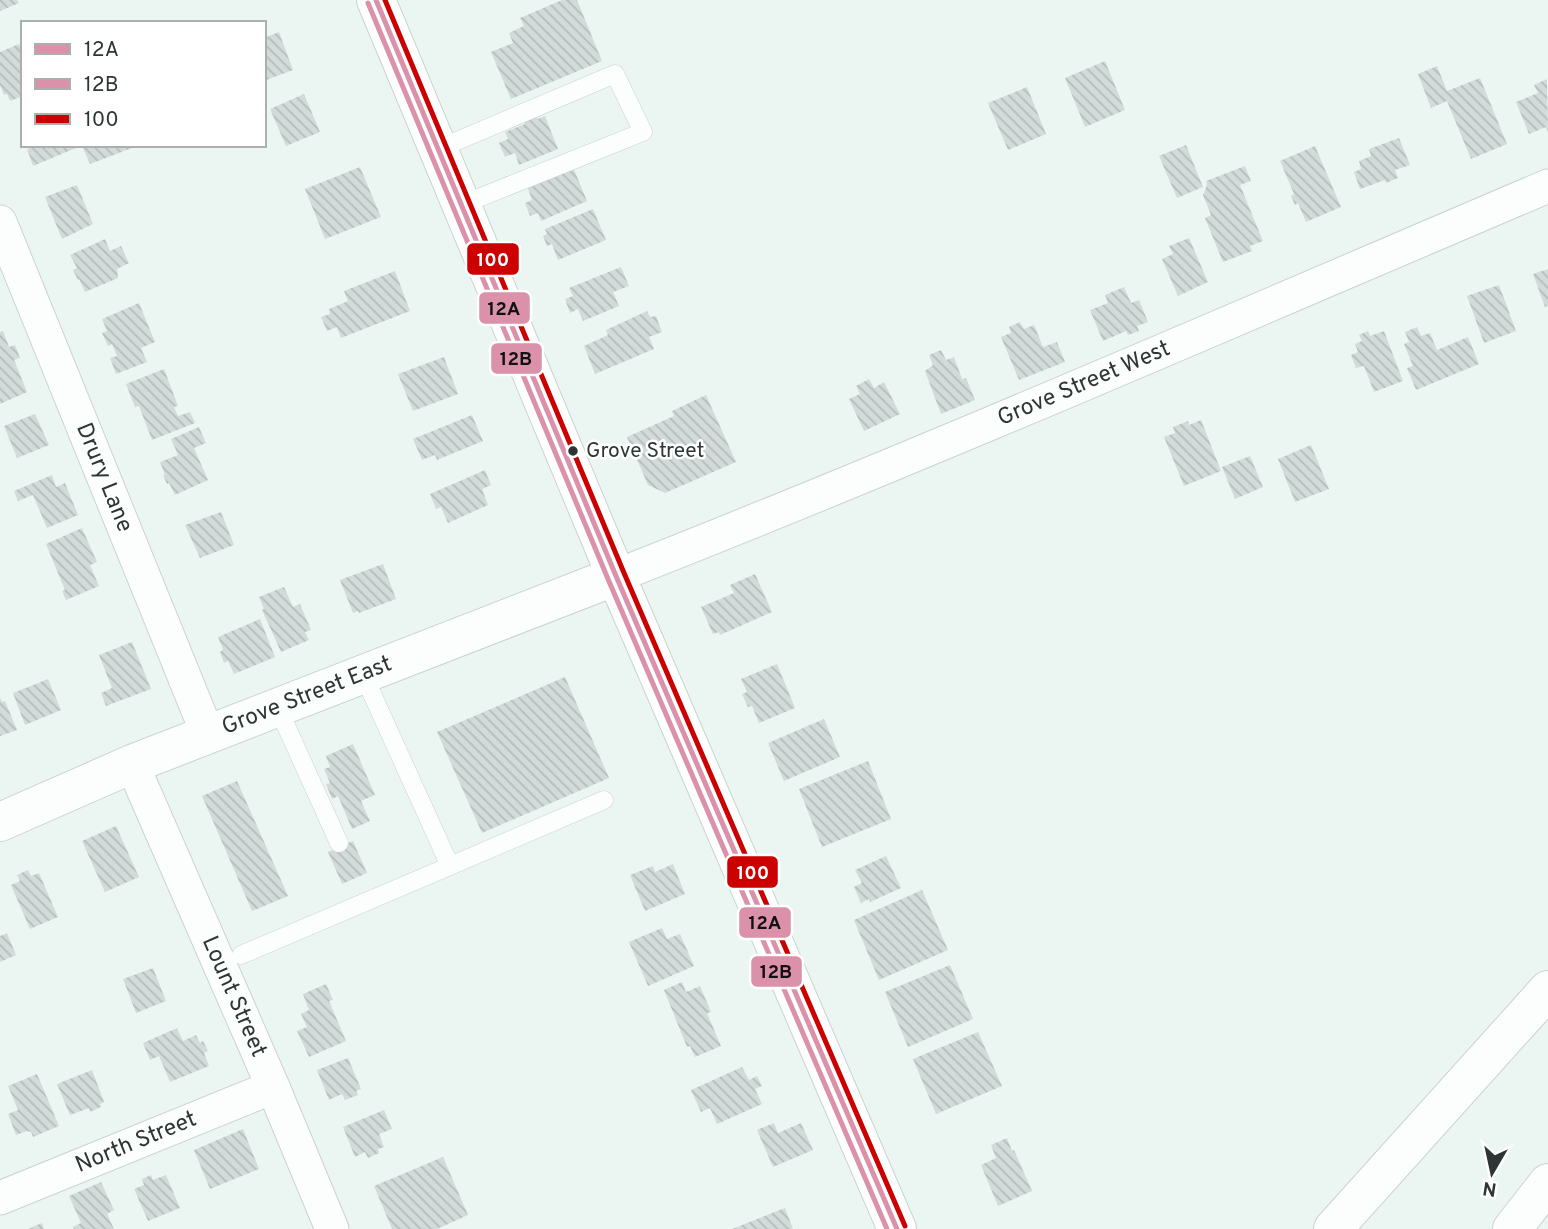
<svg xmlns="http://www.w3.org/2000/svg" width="1548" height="1229" font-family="Overpass,sans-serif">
<defs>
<pattern id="building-back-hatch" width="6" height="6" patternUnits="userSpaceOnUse" patternTransform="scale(1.75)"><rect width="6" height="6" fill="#d2dbd9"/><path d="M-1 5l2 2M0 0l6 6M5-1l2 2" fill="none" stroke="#b5bdbb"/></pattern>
</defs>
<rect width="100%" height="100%" fill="#ebf6f3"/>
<g fill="url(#building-back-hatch)">
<polygon points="0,0 17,0 19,3 0,11"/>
<polygon points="562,0 577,0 602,61 511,99 491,52 513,43 509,33 524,26 520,18"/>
<polygon points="279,32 293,70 264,81 264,38"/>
<polygon points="19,44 23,52 23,96 10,101 7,94 4,95 0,85 0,52"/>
<polygon points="1105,61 1125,110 1085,127 1065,78"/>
<polygon points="1437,66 1447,91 1480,78 1507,144 1471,159 1447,101 1431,108 1418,74"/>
<polygon points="1547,79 1548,132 1546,127 1529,134 1516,102 1538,93 1534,85"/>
<polygon points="1027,87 1046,134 1008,150 988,103"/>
<polygon points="304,94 320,132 286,146 270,109"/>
<polygon points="535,113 537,119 545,116 558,149 519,165 515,153 505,157 499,143 508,139 505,132 525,124 523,117"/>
<polygon points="1399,138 1410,165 1395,170 1398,178 1386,183 1385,180 1360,189 1354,172 1361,169 1359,161 1371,156 1369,149"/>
<polygon points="29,145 83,145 33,166 27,149 30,148"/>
<polygon points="91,145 131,145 132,148 90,164 83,148"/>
<polygon points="1186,145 1203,187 1177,198 1159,156"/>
<polygon points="1315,146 1341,207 1306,222 1298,203 1295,205 1291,196 1294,194 1280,161"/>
<polygon points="1245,166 1251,181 1240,185 1263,241 1250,246 1252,251 1223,262 1205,218 1211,215 1203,195 1207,185 1206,181"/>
<polygon points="360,167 381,217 325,239 305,189"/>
<polygon points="573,167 587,201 541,221 538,213 530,216 525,203 532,200 527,186"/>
<polygon points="77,185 93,224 62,239 45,197"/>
<polygon points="593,209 606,240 558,260 552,244 547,246 543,236 547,234 545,229"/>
<polygon points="1189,238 1208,282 1178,296 1162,259 1173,254 1169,246"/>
<polygon points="105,239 110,251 121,246 129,263 117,269 118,278 85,292 79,279 78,280 73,270 77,268 70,255"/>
<polygon points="621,267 629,286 613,292 619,306 583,321 578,309 570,313 565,299 573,296 569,288"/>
<polygon points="1548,269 1548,306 1545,307 1533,274"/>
<polygon points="395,271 410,311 341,338 337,327 327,331 321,317 330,314 329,309 348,301 344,291"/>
<polygon points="1499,285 1516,331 1484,343 1467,296"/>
<polygon points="1124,287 1131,303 1139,300 1148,322 1137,326 1139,331 1128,335 1126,331 1103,341 1090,310 1108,303 1105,295"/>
<polygon points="139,303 155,342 141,348 147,362 116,374 110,358 117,356 112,344 108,346 102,333 107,331 102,319"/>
<polygon points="647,311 650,317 656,316 662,332 649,337 654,349 595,374 584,346 608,335 606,330"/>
<polygon points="1020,322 1024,329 1034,325 1043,347 1057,342 1065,362 1019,380 1001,337 1011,333 1009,327"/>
<polygon points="1417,327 1421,336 1430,333 1437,350 1468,337 1479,364 1416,390 1407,368 1413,366 1404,344 1409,342 1405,332"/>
<polygon points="3,331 9,347 15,345 20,358 14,360 27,392 0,404 0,332"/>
<polygon points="1368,331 1370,336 1384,331 1403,381 1374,392 1364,366 1356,368 1351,355 1358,352 1355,344 1362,341 1359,335"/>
<polygon points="941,350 946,360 954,357 962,379 966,378 975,400 941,414 925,371 933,365 929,355"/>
<polygon points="444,357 458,394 413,411 398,374"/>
<polygon points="164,369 178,406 174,407 178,416 190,412 195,423 152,440 139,406 135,407 126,384"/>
<polygon points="869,379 874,388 884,382 900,414 864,431 849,399 860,394 856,386"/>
<polygon points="706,395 736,462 665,493 648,485 627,437 674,416 672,411"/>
<polygon points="35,414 49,445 17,458 4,426"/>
<polygon points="472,415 483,441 437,460 435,455 422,460 413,439"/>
<polygon points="1201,420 1221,471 1184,486 1164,437 1175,433 1173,427 1188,421 1189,425"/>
<polygon points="199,427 206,443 194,448 208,480 175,495 169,483 167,484 163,475 165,475 160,462 178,455 171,439"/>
<polygon points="1311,445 1329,489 1295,502 1278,459"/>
<polygon points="1250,456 1263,487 1235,499 1222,467"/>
<polygon points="485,470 491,485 482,489 488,505 448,523 441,507 436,509 430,494"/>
<polygon points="52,475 56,487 65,483 78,515 47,528 33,495 18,501 14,491"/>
<polygon points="221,512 234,545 200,558 185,525"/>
<polygon points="82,528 97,562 90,565 99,586 66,600 62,591 65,590 46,544"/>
<polygon points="383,564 396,599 359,613 358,611 353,613 340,580"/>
<polygon points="755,574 772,612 720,635 719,632 713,634 701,607 734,593 730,585"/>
<polygon points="284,587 293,607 300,604 311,630 305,632 309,640 281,652 262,610 264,609 259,597"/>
<polygon points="260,619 275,657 234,674 228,661 224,663 220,652 223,650 218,637"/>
<polygon points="132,642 151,689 106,706 101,693 112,688 99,655"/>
<polygon points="777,664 795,708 759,723 752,706 748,707 742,694 747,692 741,679"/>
<polygon points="565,677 609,778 482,833 437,732"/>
<polygon points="48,679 61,710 25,725 13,693"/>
<polygon points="0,697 2,702 5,701 17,730 0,736"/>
<polygon points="824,719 840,757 784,781 768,743"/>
<polygon points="353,744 375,795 361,801 370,821 352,829 338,796 332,799 326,784 330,783 324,769 330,767 326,756"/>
<polygon points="868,761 891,819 822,847 799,789"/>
<polygon points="237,781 288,896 252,911 202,796"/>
<polygon points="116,826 139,877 105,892 82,841"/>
<polygon points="353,841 367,873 342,884 328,852"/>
<polygon points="886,856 901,888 870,902 869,899 861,903 854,887 862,883 855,870"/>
<polygon points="673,864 685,894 645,911 630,875 653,866 655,872"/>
<polygon points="28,870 31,876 39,873 58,917 30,929 11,885 20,881 17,875"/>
<polygon points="922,890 948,950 879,980 854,920"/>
<polygon points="662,928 667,939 680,934 694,966 648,986 629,942"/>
<polygon points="7,933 16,955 0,962 0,936"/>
<polygon points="950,965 973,1019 908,1047 885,992"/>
<polygon points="153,968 166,1001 136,1013 123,979"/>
<polygon points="682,982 686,992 700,986 711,1012 707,1013 721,1046 695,1057 690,1046 687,1047 664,990"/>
<polygon points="326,984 333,1000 329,1001 346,1041 309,1057 297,1031 307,1027 301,1014 309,1010 303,994"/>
<polygon points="177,1028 183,1041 196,1035 200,1043 203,1041 208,1051 204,1053 209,1066 170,1082 159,1056 150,1060 143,1043"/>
<polygon points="978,1032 1002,1086 936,1114 913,1059"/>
<polygon points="348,1058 361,1089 356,1091 358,1095 345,1100 342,1094 329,1100 317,1070"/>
<polygon points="742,1067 749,1080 757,1076 762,1086 755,1089 762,1104 717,1124 710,1108 701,1112 691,1090"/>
<polygon points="92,1070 104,1102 100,1104 101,1107 90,1112 89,1108 70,1115 57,1084"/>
<polygon points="37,1074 59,1126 33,1137 31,1132 27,1131 16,1135 8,1114 18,1110 8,1086"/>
<polygon points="384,1110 392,1129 379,1134 384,1147 378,1149 379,1153 368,1158 365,1152 355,1157 343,1127"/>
<polygon points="774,1123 778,1133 801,1123 813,1150 773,1167 757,1130"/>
<polygon points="243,1129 259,1169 210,1189 194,1150"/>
<polygon points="1007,1138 1012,1151 1014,1150 1032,1191 998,1206 981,1165 996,1158 991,1145"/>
<polygon points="443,1157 468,1215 437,1229 392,1229 374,1186"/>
<polygon points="151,1175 153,1180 166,1175 180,1208 148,1221 134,1189 144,1185 142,1179"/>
<polygon points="101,1182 114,1210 107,1214 114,1229 74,1229 73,1227 81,1223 69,1196"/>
<polygon points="785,1208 793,1229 732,1229"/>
<polygon points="42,1223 44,1229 28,1229"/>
</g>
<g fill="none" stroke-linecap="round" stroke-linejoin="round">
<defs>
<g id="service">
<polyline points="438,149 615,74 643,132 461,205"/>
<polyline points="363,674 450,866 604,800"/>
<polyline points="278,708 339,843"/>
<polyline points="241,955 450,866"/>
</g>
<g id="minor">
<path id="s1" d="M0 222 208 735"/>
<path id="s2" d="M616 576C929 453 1238 318 1548 186"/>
<path id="s3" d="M132 764 273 1087 332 1229"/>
<path id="s4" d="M0 1198 273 1087"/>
</g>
<g id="tertiary">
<path id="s5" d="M0 822 132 764 616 576"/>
</g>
<polyline id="secondary" points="376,0 616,576 897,1229"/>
<g id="motorway">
<polyline points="1333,1229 1548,990"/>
<polyline points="1512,1229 1548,1183"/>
</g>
</defs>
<use href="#service" stroke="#cad3d1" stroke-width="19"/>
<use href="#minor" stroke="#cad3d1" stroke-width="35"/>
<use href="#tertiary" stroke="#cad3d1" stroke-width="40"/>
<use href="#secondary" stroke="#cad3d1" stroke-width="40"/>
<use href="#motorway" stroke="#cad3d1" stroke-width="40"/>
<use href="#service" stroke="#fcfefd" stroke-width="18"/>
<use href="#minor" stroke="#fcfefd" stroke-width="33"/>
<use href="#tertiary" stroke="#fcfefd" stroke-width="38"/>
<use href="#secondary" stroke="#fcfefd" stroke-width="38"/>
<use href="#motorway" stroke="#fcfefd" stroke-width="38"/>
<defs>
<polyline id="bus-1" points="376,0 616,576 897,1229"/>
<polyline id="bus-2" points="368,3 608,579 887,1229"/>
<polyline id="bus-3" points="385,0 624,573 905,1226"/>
</defs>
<use href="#bus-1" stroke="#fff" stroke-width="10"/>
<use href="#bus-2" stroke="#fff" stroke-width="10"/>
<use href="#bus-3" stroke="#fff" stroke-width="10"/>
<use href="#bus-1" stroke="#da91a9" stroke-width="5"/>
<use href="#bus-2" stroke="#da91a9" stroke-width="5"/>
<use href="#bus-3" stroke="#c00" stroke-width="5"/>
</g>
<circle fill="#2d3634" stroke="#fff" stroke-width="2.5" cx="573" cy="451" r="6"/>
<g text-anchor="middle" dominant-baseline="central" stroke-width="5" stroke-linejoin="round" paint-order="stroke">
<g font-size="21" fill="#2d3634" stroke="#fff" text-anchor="start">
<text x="586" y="451">Grove Street</text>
</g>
<g font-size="23" fill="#2d3634" stroke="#fff">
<text stroke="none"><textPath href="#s2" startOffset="506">Grove Street West</textPath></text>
<text stroke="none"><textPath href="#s1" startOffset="276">Drury Lane</textPath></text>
<text stroke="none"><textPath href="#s5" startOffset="332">Grove Street East</textPath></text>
<text stroke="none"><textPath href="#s3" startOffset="254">Lount Street</textPath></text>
<text stroke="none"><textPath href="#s4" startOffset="147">North Street</textPath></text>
</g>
</g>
<g stroke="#fff" stroke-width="2.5">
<rect x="466" y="242" width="54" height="34" rx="7" fill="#c00"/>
<rect x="478" y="291" width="53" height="34" rx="7" fill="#da91a9"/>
<rect x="490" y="342" width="53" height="33" rx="7" fill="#da91a9"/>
<rect x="726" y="855" width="53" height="34" rx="7" fill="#c00"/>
<rect x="738" y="906" width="54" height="33" rx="7" fill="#da91a9"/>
<rect x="750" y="955" width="53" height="33" rx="7" fill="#da91a9"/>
</g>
<g font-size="19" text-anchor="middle" font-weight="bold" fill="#fff">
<text x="493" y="266">100</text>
<text x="753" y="879">100</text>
</g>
<g font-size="19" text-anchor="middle" font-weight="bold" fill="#111">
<text x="504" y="315">12A</text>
<text x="516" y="365">12B</text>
<text x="765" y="929">12A</text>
<text x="776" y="978">12B</text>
</g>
<rect x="21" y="21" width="245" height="126" fill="#ffffff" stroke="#abafae" stroke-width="2"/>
<rect x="35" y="44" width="35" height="10" fill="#da91a9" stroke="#abafae" stroke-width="2"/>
<text x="84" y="56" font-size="21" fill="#2d3634">12A</text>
<rect x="35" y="79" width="35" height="10" fill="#da91a9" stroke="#abafae" stroke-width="2"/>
<text x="84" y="91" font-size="21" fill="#2d3634">12B</text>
<rect x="35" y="114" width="35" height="10" fill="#cc0000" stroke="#abafae" stroke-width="2"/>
<text x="84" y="126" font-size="21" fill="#2d3634">100</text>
<g transform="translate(1492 1173) rotate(189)" stroke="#ffffff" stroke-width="5" paint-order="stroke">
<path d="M0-5L12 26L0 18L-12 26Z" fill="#2d3634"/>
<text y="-10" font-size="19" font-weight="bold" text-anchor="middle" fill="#2d3634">N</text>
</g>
</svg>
